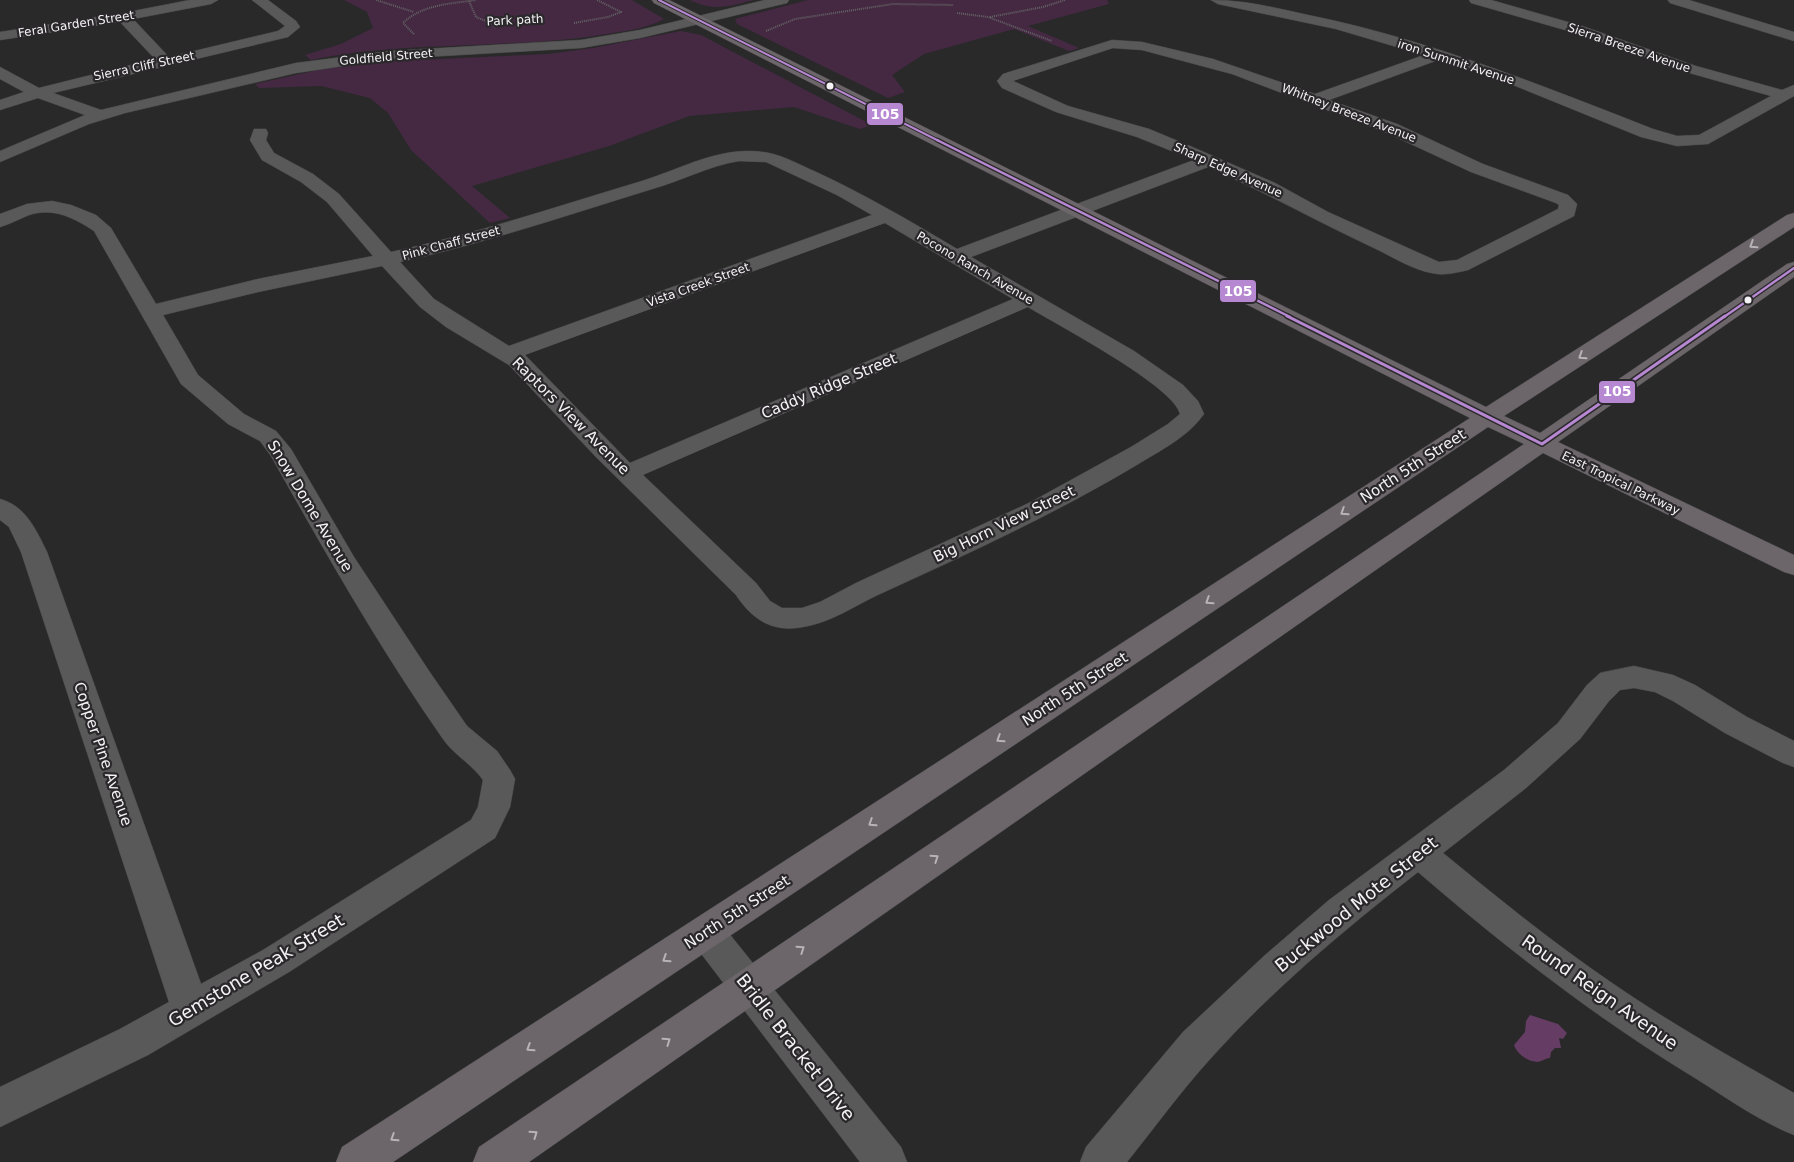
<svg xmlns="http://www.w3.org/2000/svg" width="1794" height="1162" font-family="'DejaVu Sans',sans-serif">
<rect width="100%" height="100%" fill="#292929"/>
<g fill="#452943">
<path d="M344 0H632L664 19C645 30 616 32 594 36 501 49 404 41 311 60L305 55 341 44 373 28 367 12Z"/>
<path d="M690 0H754C729 6 713 12 690 0Z"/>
<polygon points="808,0 1107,0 1109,4 1028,26 1079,48 1069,51 1014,29 924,54 892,75 905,92 888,98 737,24 735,19"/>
<polygon points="681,31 701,35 872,125 860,129 794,107 689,116 609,146 472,186 510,218 490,223 411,150 388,113 370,98 321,86 259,88 255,84 318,70 375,62 548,54 593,48"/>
</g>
<path fill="#653c63" d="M1530 1015 1558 1024 1567 1033 1563 1039 1559 1038 1561 1048H1555L1551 1052 1550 1058C1546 1058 1542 1061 1538 1062 1528 1062 1517 1054 1514 1045L1525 1032 1526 1021Z"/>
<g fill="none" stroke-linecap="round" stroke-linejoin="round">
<defs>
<g id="minor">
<polygon points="190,0 218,0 211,4 133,19 169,57 278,31 285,26 252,0 268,0 296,21 300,27 288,37 53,93 101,110 296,63 390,51 581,40 640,30 765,0 789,0 787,3 640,38 581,48 390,59 296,73 125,113 89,124 0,162 0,151 85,115 38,98 0,110 0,100 24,92 0,79 0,67 39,88 155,59 120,22 0,40 0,32 123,13"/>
<path d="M1211 0C1245 0 1276 8 1308 15 1427 39 1540 85 1653 129L1677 136 1699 135 1771 96 1686 72 1572 32 1471 3 1469 0H1491L1582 26 1696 66 1782 90 1794 85V96L1708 144 1677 146 1641 137 1496 78 1438 60 1329 100 1397 124 1483 164 1568 195 1577 204 1574 216 1468 270C1459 272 1447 275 1438 274 1416 272 1393 257 1374 248 1318 222 1265 192 1208 167L971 257 1134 351 1183 385 1198 401 1204 414C1187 438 1159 451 1135 466 1054 514 968 554 882 593 855 605 833 622 803 627 772 633 752 619 736 595L596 457 509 365 446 327 420 307 382 266 258 292 163 315 198 375 244 414 276 431 291 449 354 557 429 671 467 726 497 751 510 770 515 779 510 807 495 838 289 972 204 1022 148 1055 0 1127V1087L120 1029 169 1002 21 552 9 527 0 520V499C26 506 36 530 47 552L201 984 263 950 471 820 478 807 483 780C472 764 454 755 443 739 380 649 325 552 271 456L260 441 228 424 181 384 94 231C74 218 54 207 29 215 19 219 10 224 0 227V214L27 204 52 201 71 205 96 215 111 228 156 304 258 279 373 256 327 202 301 182 262 160 250 140 254 129H266L268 133 266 140 274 153 313 174 339 194 391 252C476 234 558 206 642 181 684 168 723 144 769 153 784 156 800 165 814 171 864 194 910 221 957 249L1194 160 1137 137 1056 112 1002 88 997 81 1003 74 1112 40 1142 42 1213 59 1315 94 1424 55 1336 29 1218 4ZM1113 48 1142 50 1232 74 1385 132 1471 172 1556 203 1559 205 1558 209 1457 260 1439 262 1328 212 1275 183 1190 146 1149 129 1068 106 1013 81ZM739 161 766 162 837 195 872 215 509 346 434 299 400 262C485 243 568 215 652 189 681 181 708 166 739 161ZM885 223 1013 299 630 463 525 355ZM1028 307C1056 324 1174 386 1180 414L1168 424 1131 447 1031 502 856 583 820 602 802 608H782L770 601 756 583 643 475Z"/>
<polygon points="1668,0 1689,0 1794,32 1794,41 1670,3"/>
<path d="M1634 666 1673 675 1695 685 1747 717 1794 741V767L1783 763 1725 733 1673 701 1655 692 1634 688 1620 690 1609 701 1580 739 1526 788 1443 853C1498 898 1553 943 1612 983 1670 1023 1732 1058 1794 1093V1135C1759 1121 1727 1098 1695 1078 1596 1018 1506 948 1418 872 1345 929 1273 989 1211 1058 1181 1091 1155 1127 1127 1162H1080L1086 1147 1183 1032 1264 956 1329 900 1504 770 1558 723 1587 685 1600 673Z"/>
<polygon points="706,917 719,921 901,1147 907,1162 860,1162 693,943 688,932 693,921"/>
</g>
<polygon id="major" points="652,0 669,0 1486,407 1787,215 1794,213 1794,227 1504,416 1540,433 1787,264 1794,262 1794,277 1558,442 1794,555 1794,575 1784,572 1543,453 529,1162 473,1162 479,1147 1524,444 1488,427 393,1162 336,1162 342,1147 1470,418 654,3"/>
</defs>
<use href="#minor" stroke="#474747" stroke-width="1"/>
<use href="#major" stroke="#474747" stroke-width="1"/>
<g stroke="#646464" stroke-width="2" stroke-dasharray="1 1" stroke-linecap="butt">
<polyline points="376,0 414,12"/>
<polyline points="469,1 476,17 493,24 495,28"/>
<polyline points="957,13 988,17 1052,41"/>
<polyline points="990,17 1043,7 1065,0"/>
<polyline points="574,23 608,17 621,12 597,0"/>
<polyline points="766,31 795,19 893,4 953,5"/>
<path d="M414 34 403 23C423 4 450 4 476 0"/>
</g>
<use href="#minor" fill="#595959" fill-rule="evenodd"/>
<use href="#major" fill="#6c666b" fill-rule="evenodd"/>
<defs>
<polyline id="bus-1-far2" points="659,0 939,141"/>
<g id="bus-1-far1">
<polyline points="937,140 1290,317"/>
<polyline points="1724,317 1794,268"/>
</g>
<polyline id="bus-1" points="1287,316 1542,444 1725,316"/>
</defs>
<use href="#bus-1-far2" stroke="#2a282a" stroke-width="4"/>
<use href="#bus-1-far1" stroke="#2a282a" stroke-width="5"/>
<use href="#bus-1" stroke="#2a282a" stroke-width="6"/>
<use href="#bus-1-far2" stroke="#b788d2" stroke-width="2"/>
<use href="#bus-1-far1" stroke="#b788d2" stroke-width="2.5"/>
<use href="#bus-1" stroke="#b788d2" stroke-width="3"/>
</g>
<defs><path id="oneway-chevron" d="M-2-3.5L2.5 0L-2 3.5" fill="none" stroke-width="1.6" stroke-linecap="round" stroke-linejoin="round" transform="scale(1.25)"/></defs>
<g stroke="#b7b3b6">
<use href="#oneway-chevron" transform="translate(1753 245) rotate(147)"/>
<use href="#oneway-chevron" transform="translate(1582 356) rotate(147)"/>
<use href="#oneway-chevron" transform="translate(1344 512) rotate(147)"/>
<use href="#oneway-chevron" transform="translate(1209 601) rotate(147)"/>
<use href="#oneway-chevron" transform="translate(1000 739) rotate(147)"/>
<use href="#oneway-chevron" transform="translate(872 823) rotate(147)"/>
<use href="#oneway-chevron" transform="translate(935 858) rotate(-34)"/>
<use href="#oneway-chevron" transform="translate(801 949) rotate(-34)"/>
<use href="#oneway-chevron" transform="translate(666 959) rotate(147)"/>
<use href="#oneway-chevron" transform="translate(667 1041) rotate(-35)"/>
<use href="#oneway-chevron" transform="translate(530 1048) rotate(147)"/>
<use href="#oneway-chevron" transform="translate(534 1134) rotate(-35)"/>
<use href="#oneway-chevron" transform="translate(394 1138) rotate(147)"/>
</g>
<g fill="#f4f2f4" stroke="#2a282a" stroke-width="2">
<circle cx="830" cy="86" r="4.5"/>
<circle cx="1748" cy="300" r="4.5"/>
</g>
<g text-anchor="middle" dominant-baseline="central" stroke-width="4.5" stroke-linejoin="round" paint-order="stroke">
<g font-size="12" fill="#f4f2f4" stroke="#2a282a">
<text transform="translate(515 20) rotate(-3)">Park path</text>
<text transform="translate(76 24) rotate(-9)">Feral Garden Street</text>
<text transform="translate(1629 48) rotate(19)">Sierra Breeze Avenue</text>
<text transform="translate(386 57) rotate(-5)">Goldfield Street</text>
<text transform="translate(1456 62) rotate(18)">iron Summit Avenue</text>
<text transform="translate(144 66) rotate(-12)">Sierra Cliff Street</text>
<text transform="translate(1349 113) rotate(21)">Whitney Breeze Avenue</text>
<text transform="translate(1228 170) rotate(24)">Sharp Edge Avenue</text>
<text transform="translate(451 243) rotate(-15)">Pink Chaff Street</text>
<text transform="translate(975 268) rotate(30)">Pocono Ranch Avenue</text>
<text transform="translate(698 285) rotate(-20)">Vista Creek Street</text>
<text transform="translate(1621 483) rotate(26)">East Tropical Parkway</text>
</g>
<g font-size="15" fill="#f4f2f4" stroke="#2a282a">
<text transform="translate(829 386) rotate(-23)">Caddy Ridge Street</text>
<text transform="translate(571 416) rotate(45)">Raptors View Avenue</text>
<text transform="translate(1413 466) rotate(-33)">North 5th Street</text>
<text transform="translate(310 506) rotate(59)">Snow Dome Avenue</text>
<text transform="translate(1004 524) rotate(-26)">Big Horn View Street</text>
<text transform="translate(1075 689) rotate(-33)">North 5th Street</text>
<text transform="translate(103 754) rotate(71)">Copper Pine Avenue</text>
<text transform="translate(737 912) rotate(-33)">North 5th Street</text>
</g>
<g font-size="18" fill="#f4f2f4" stroke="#2a282a">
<text transform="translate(1356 904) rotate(-39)">Buckwood Mote Street</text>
<text transform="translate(256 970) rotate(-31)">Gemstone Peak Street</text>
<text transform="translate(1600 992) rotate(35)">Round Reign Avenue</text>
<text transform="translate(796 1047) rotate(52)">Bridle Bracket Drive</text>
</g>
</g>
<g stroke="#2a282a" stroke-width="2">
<rect x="866" y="102" width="38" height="24" rx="5" fill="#b788d2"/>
<rect x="1219" y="279" width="38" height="24" rx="5" fill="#b788d2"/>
<rect x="1598" y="380" width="38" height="24" rx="5" fill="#b788d2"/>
</g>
<g font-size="14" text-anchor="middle" font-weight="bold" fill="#fff">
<text x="885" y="119">105</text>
<text x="1238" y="296">105</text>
<text x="1617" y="396">105</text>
</g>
</svg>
